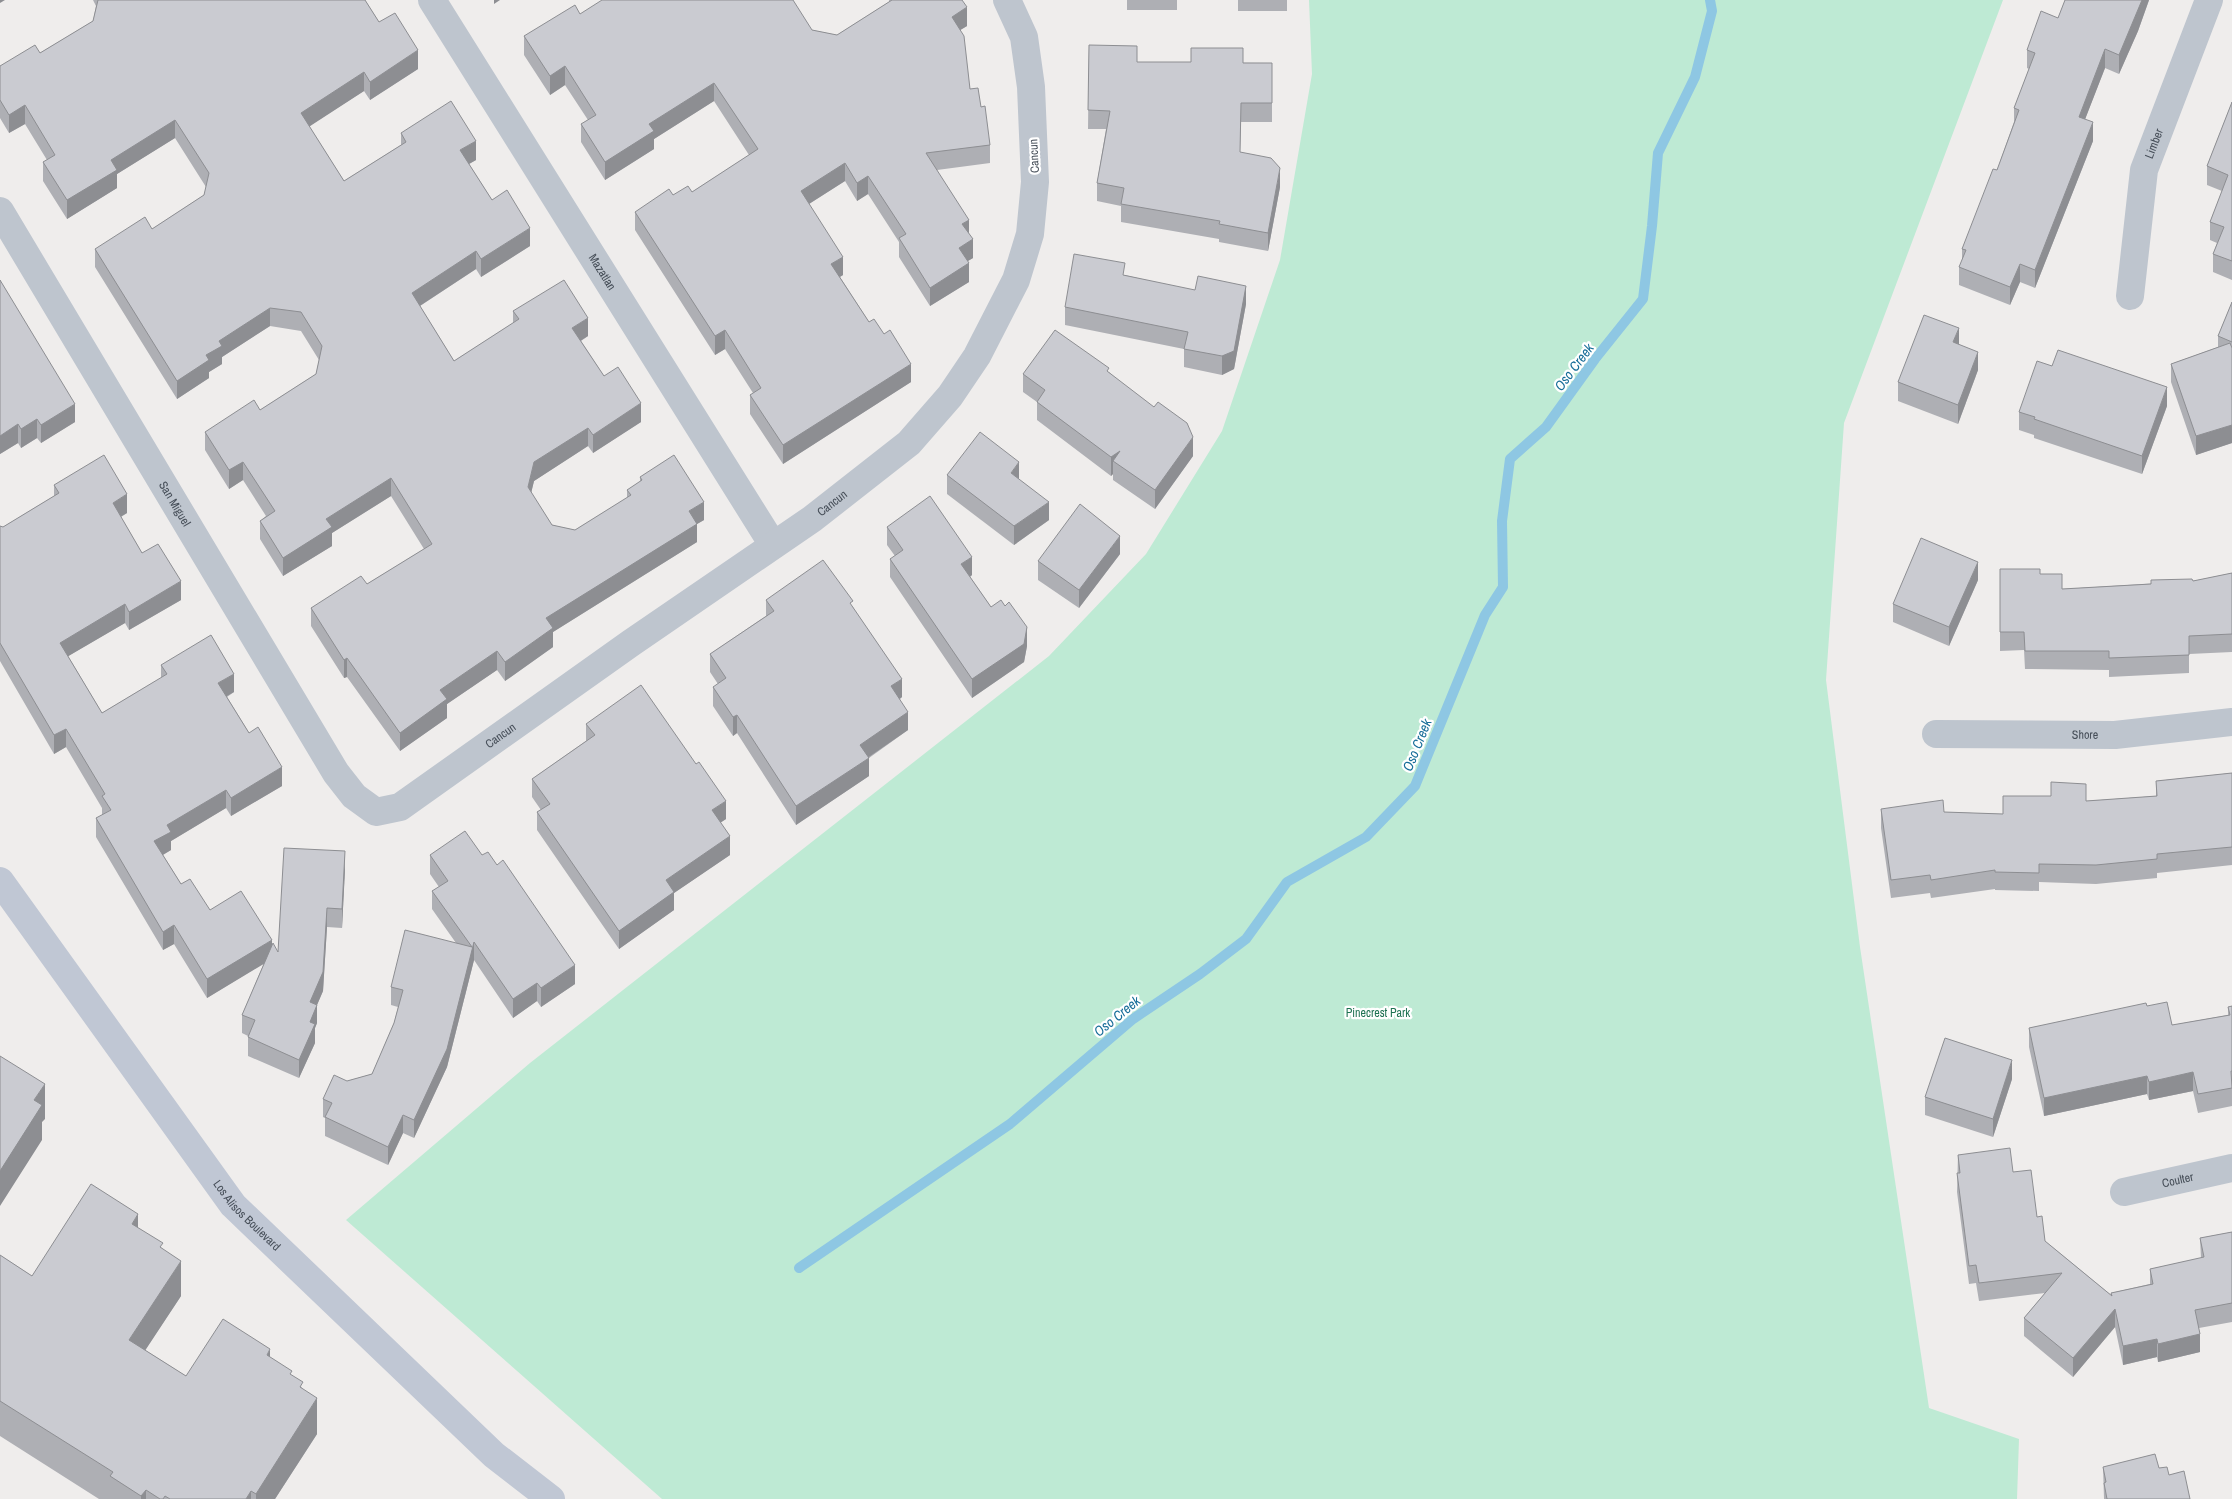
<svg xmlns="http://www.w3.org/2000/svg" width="2232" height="1499" font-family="'Archivo Narrow',sans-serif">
<rect width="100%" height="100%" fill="#efedec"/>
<polygon fill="#beead4" points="1309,0 2003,0 1844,423 1826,680 1860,947 1929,1408 2019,1439 2017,1499 662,1499 346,1220 530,1063 1049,656 1146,554 1222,431 1280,260 1312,74"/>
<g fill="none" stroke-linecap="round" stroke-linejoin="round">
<polyline stroke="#8ec7e3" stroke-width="10" points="799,1268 1010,1124 1133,1019 1200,974 1246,939 1287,882 1366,837 1415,786 1485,615 1503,587 1502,521 1510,459 1546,427 1595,359 1643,299 1652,226 1658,153 1695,77 1712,11 1710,0"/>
<g stroke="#bec5ce" stroke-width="28">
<path id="s1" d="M432 0 773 545"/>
<path id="s2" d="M0 211C112 398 223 586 336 773L354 796 376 812 400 807 631 643 812 519 909 443 950 396 977 356 1016 280 1030 234 1035 182 1031 87 1024 37 1007 0"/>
<path id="s3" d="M2130 296 2144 170 2209 0"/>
<path id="s4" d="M1936 734 2115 735 2232 722"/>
<path id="s5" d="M2124 1192 2232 1168"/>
</g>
<path stroke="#c0c7d4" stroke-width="28" id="s6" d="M0 881 233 1205 494 1455 551 1499"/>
</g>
<g fill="#aeafb4">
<polygon points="93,0 365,0 379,22 418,69 370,100 364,91 309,126 344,181 401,145 401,133 476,160 469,164 492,200 530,246 481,277 476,269 420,306 454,361 513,323 513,311 588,336 581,341 604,376 641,422 593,453 588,446 534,481 531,493 552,525 575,530 627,498 627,490 640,482 640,477 704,520 697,524 697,542 553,632 553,647 505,681 497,670 447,704 447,718 400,751 347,677 344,678 311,626 311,608 367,584 424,549 391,496 332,533 332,546 283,576 260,539 260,521 266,516 243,480 229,489 205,450 205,432 260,410 316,374 319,360 301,331 270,326 222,357 222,364 209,372 209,378 177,399 95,267 95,249 152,229 204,195 206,187 175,138 117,174 117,188 67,219 43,181 43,162 47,160 25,124 9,133 0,118 0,66 40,53 93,21 96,6"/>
<polygon points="889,0 962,0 967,26 960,30 970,89 981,107 990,145 990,163 937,170 969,233 973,258 968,261 969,282 930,306 899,257 899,242 868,194 857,201 845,181 809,204 843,275 840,277 869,322 911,382 783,464 750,414 750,395 753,393 725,349 715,355 635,230 635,212 673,195 692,192 749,155 714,101 654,139 654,149 605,180 581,142 581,124 588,120 565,85 550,95 524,55 524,36 580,14 812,30 837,35 889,2"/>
<rect x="1127" y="0" width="50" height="10"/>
<rect x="1238" y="0" width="49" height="11"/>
<polygon points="2065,0 2149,0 2138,31 2119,74 2105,68 2085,119 2093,141 2035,288 2020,282 2010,305 1959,285 1959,267 1962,261 1962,249 1997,170 2014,122 2014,108 2029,69 2027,68 2027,50 2058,18"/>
<polygon points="1089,45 1137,62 1272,63 1272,122 1241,122 1240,152 1280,187 1268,251 1219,242 1219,239 1121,222 1121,206 1097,201 1097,183 1106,129 1088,129"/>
<polygon points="2232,102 2232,280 2213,272 2213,254 2217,243 2210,240 2210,222 2222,191 2207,185 2207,166"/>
<polygon points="1125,275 1246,304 1234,369 1222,375 1184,367 1184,349 1065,325 1065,307"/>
<polygon points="0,280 75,422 41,443 37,438 21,448 18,443 0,454"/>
<polygon points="2232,302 2232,443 2196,455 2171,382 2171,364 2218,347 2218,336"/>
<polygon points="1959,344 1978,370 1958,424 1898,401 1898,382"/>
<polygon points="1109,372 1193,456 1155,509 1113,480 1113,474 1111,476 1037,420 1037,402 1023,392 1023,374"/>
<polygon points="2167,406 2142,474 2034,438 2034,435 2019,430 2019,412"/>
<polygon points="947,475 1049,520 1014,545 947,494"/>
<polygon points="54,485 127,513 121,517 142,553 181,600 129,630 125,623 68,656 102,713 161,678 161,665 234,692 227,697 282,786 231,816 226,808 171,841 171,850 163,855 181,884 210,910 278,952 345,869 342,928 327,927 323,991 317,1005 317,1023 315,1028 315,1043 299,1078 248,1056 248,1036 242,1033 242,1015 264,963 207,998 174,944 163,950 96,837 96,818 102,815 102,808 66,747 54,754 0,661 0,526 3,527 54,496"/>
<polygon points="887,527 972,575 970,577 991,607 1027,646 1024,662 972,698 890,577 890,559 895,556 887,545"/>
<polygon points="1120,554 1079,608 1038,580 1038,561"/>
<polygon points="2000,569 2040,574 2062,589 2193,581 2232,573 2232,652 2189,654 2189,673 2109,677 2109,670 2025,669 2024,650 2000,651"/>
<polygon points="1978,580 1949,646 1893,622 1893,604"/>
<polygon points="766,600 853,607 902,697 900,699 908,730 869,758 869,776 796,825 737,733 733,736 713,706 713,687 718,684 710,672 710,654 766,616"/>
<polygon points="586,724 726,819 720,823 730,855 674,893 674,910 619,949 537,830 537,812 541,810 532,797 532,779 586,741"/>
<polygon points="2232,773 2232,865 2157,873 2157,878 2096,884 2039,882 2039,891 1995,890 1995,889 1931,898 1930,893 1891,898 1881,828 1881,809 1944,812 2003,814 2086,801 2156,796 2156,781"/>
<polygon points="430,855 482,855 575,984 541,1007 537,1001 513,1018 474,960 447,1067 414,1138 403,1133 388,1165 325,1136 325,1118 323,1117 323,1099 347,1081 372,1074 394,1023 398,1007 391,1005 391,987 456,943 432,909 432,891 439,887 430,874"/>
<polygon points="2147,1006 2172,1025 2228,1015 2228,1007 2232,1006 2232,1106 2198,1113 2193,1091 2149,1100 2147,1094 2044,1116 2029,1047 2029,1028"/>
<polygon points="2012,1079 1993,1137 1925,1115 1925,1097"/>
<polygon points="1958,1155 2013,1172 2037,1217 2045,1241 2111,1295 2111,1293 2150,1284 2150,1269 2201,1258 2200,1238 2232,1232 2232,1322 2199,1328 2200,1352 2158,1362 2157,1357 2123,1365 2115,1327 2073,1377 2024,1336 2024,1318 2045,1293 1979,1301 1976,1283 1969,1284 1957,1192"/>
<polygon points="138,1228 163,1249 181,1296 145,1350 186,1376 270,1357 292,1376 303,1389 317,1434 275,1499 99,1499 0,1436 0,1255 32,1276"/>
<polygon points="2103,1467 2159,1468 2169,1475 2190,1499 2104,1499"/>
</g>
<g fill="#8d8e92">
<polygon points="0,0 5,0 0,3"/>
<polygon points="494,0 500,0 494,4"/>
<polygon points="2142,0 2149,0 2138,31 2119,74 2119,55"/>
<polygon points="967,7 967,26 952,35 952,17"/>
<polygon points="2105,49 2105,68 2079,135 2079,117"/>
<polygon points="418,50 418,69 370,100 370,82"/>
<polygon points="565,66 565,85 550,95 550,76"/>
<polygon points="364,72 364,91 301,132 301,113"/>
<polygon points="714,83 714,101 654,139 654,149 605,180 605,162 649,124"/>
<polygon points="25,105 25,124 9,133 9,115"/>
<polygon points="175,120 175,138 117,174 117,188 67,219 67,200 111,160"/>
<polygon points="2093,122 2093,141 2035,288 2035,270"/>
<polygon points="476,141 476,160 460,169 460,150"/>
<polygon points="845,163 845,181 801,209 801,191"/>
<polygon points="1280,168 1280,187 1268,251 1268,233"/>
<polygon points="868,176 868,194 857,201 857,183"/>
<polygon points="969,220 969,238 962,224"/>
<polygon points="530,228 530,246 481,277 481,259"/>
<polygon points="973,239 973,258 959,266 959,248"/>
<polygon points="476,251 476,269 412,311 412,293"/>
<polygon points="843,257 843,275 831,282 831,264"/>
<polygon points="969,263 969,282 930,306 930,288"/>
<polygon points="2020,264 2020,282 2010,305 2010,287"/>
<polygon points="1246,286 1246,304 1234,369 1222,375 1222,356"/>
<polygon points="270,308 270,326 222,357 222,364 209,372 209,378 177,399 177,381 206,355 219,341"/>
<polygon points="588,318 588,336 572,346 572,328"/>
<polygon points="1959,328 1959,346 1953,342"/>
<polygon points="725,330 725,349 715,355 715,336"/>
<polygon points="1978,352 1978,370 1958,424 1958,405"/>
<polygon points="911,364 911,382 783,464 783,445"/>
<polygon points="2167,387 2167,406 2142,474 2142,456"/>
<polygon points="641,403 641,422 593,453 593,435"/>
<polygon points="75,404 75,422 41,443 41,425"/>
<polygon points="37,419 37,438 21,448 21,429"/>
<polygon points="18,424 18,443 0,454 0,436"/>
<polygon points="2232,425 2232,443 2196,455 2196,436"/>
<polygon points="588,428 588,446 534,481 528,506 528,487 534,462"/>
<polygon points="1193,437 1193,456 1155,509 1155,490"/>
<polygon points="1120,451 1113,461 1113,474 1111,476 1111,457"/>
<polygon points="243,462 243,480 229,489 229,470"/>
<polygon points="1019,462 1019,480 1011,473"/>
<polygon points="391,478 391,496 332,533 332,546 283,576 283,558 326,519"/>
<polygon points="127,494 127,513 113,521 113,503"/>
<polygon points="704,502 704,520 697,524 697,542 553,632 553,647 505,681 505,662 546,618 689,511"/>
<polygon points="1049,502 1049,520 1014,545 1014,526"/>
<polygon points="1120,536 1120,554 1079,608 1079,590"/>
<polygon points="972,557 972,575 961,583 961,564"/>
<polygon points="1978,562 1978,580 1949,646 1949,627"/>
<polygon points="181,581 181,600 129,630 129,612"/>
<polygon points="125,604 125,623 60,661 60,643"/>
<polygon points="1027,627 1027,646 1024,662 972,698 972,679"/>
<polygon points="497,651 497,670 447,704 447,718 400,751 400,733 440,690"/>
<polygon points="347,658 347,677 344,678 344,660"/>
<polygon points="234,674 234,692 218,701 218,683"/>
<polygon points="902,679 902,697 891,705 891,686"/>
<polygon points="908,712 908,730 860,763 860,745"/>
<polygon points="737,715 737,733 733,736 733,717"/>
<polygon points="66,729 66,747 54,754 54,735"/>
<polygon points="869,758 869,776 796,825 796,806"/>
<polygon points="282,767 282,786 231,816 231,798"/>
<polygon points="226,790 226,808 171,841 171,850 154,860 154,841 167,825"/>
<polygon points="726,801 726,819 712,828 712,810"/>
<polygon points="730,836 730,855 674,893 674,910 619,949 619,931 666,880"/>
<polygon points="345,851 345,869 342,928 342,909"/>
<polygon points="327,908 327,927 323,991 317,1005 317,1023 315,1028 315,1043 299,1078 299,1060"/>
<polygon points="174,925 174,944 163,950 163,932"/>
<polygon points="272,940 272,959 207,998 207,979"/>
<polygon points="474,942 474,960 447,1067 414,1138 414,1120"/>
<polygon points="575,965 575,984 541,1007 541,988"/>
<polygon points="537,983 537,1001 513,1018 513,999"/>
<polygon points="2012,1060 2012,1079 1993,1137 1993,1119"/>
<polygon points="2193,1072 2193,1091 2149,1100 2149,1082"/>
<polygon points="2147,1076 2147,1094 2044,1116 2044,1098"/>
<polygon points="45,1084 45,1119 42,1122 42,1140 0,1206 0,1171 34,1100"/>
<polygon points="403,1115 403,1133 388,1165 388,1147"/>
<polygon points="138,1214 138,1250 132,1224"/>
<polygon points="181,1261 181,1296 129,1375 129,1340"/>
<polygon points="2115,1309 2115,1327 2073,1377 2073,1358"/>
<polygon points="2200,1334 2200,1352 2158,1362 2158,1344"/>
<polygon points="2157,1339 2157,1357 2123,1365 2123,1346"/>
<polygon points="270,1349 270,1384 267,1355"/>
<polygon points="317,1398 317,1434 275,1499 256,1499 256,1494"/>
<polygon points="146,1490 146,1499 141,1499 141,1496"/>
<polygon points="251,1491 251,1499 246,1499"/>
</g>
<g fill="#cacbd1" stroke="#8d8e92">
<polygon points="98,0 365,0 379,22 395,13 418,50 370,82 364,72 301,113 344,181 406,142 401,133 451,101 476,141 460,150 492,200 507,190 530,228 481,259 476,251 412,293 454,361 519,319 513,311 564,280 588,318 572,328 604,376 618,367 641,403 593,435 588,428 534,462 528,487 552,525 575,530 631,495 627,490 642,480 640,477 674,455 704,502 689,511 697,524 546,618 553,628 505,662 497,651 440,690 447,699 400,733 347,658 344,660 311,608 361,576 367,584 432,544 391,478 326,519 332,527 283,558 260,521 275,511 243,462 229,470 205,432 254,400 260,410 316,374 322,346 301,312 270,308 219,341 222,346 206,355 209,360 177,381 95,249 145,217 152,229 204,195 209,173 175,120 111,160 117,170 67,200 43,162 55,155 25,105 9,115 0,100 0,66 35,45 40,53 93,21"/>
<polygon points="602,0 793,0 812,30 837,35 892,0 962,0 967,7 952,17 964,36 970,89 978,88 981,107 985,106 990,145 926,153 969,220 962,224 973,239 959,248 969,263 930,288 899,238 906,234 868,176 857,183 845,163 801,191 843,257 831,264 869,322 874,319 884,334 890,330 911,364 783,445 750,395 761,388 725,330 715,336 635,212 669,189 673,195 688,186 692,192 758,149 714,83 649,124 654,131 605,162 581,124 596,115 565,66 550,76 524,36 575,5 580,14"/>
<polygon points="2065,0 2142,0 2119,55 2105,49 2079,117 2093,122 2035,270 2020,264 2010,287 1959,267 1966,250 1962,249 1993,169 1997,170 2019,110 2014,108 2035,53 2027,50 2041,11 2058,18"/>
<polygon points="1089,45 1137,46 1137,62 1191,62 1191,48 1243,48 1243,63 1272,63 1272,103 1241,103 1240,152 1271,158 1280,168 1268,233 1219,224 1220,221 1121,204 1124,188 1097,183 1110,111 1088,110"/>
<polygon points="2232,102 2232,261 2213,254 2224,227 2210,222 2228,175 2207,166"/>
<polygon points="1074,254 1125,263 1123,275 1195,290 1198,276 1246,286 1234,351 1222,356 1184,349 1188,332 1065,307"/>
<polygon points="0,280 75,404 41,425 37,419 21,429 18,424 0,436"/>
<polygon points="2232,302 2232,342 2218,336"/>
<polygon points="1924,315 1959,328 1953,342 1978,352 1958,405 1898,382"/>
<polygon points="1055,330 1109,368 1107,371 1154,407 1158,402 1187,423 1193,437 1155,490 1113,461 1120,451 1111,457 1037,402 1045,390 1023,374"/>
<polygon points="2230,343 2232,348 2232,425 2196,436 2171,364"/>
<polygon points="2058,350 2167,387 2142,456 2034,419 2035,417 2019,412 2037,361 2052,366"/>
<polygon points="980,432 1019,462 1011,473 1049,502 1014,526 947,475"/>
<polygon points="104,455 127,494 113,503 142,553 158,544 181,581 129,612 125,604 60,643 102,713 167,674 161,665 211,635 234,674 218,683 249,733 258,727 282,767 231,798 226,790 167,825 171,832 154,841 181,884 190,879 210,910 241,891 272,940 207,979 174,925 163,932 96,818 111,810 102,796 105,794 66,729 54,735 0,643 0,526 3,527 59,493 54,485"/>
<polygon points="930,496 972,557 961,564 991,607 1001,600 1005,606 1009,602 1027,627 1024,644 972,679 890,559 903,550 887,527"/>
<polygon points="1080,504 1120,536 1079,590 1038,561"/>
<polygon points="1921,538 1978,562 1949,627 1893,604"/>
<polygon points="823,560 853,601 850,603 902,679 891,686 908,712 860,745 869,758 796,806 737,715 733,717 713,687 726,678 710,654 774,611 766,600"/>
<polygon points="2000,569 2040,569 2040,574 2062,574 2062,589 2151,584 2151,580 2192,579 2193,581 2232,573 2232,634 2189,636 2189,655 2109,658 2109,651 2025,651 2024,632 2000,632"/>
<polygon points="641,685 696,764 699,762 726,801 712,810 730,836 666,880 674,892 619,931 537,812 550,804 532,779 595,735 586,724"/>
<polygon points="2232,773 2232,847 2157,854 2157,859 2096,865 2039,864 2039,873 1995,872 1995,870 1931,880 1930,875 1891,880 1881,809 1943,800 1944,812 2003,814 2003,796 2051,796 2051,782 2086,784 2086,801 2157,796 2156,781"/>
<polygon points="465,831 482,855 488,852 497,865 503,860 575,965 541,988 537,983 513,999 474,942 447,1049 414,1120 403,1115 388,1147 325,1117 332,1103 323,1099 334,1075 347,1081 372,1074 394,1023 403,990 391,987 405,930 472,947 432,891 448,881 430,855"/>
<polygon points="284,848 345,851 342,909 327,908 323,972 310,1002 317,1005 310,1022 315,1024 299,1060 248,1037 255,1020 242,1015 273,943 278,952"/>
<polygon points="2167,1002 2172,1025 2230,1015 2228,1007 2232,1006 2232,1071 2231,1071 2232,1088 2198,1094 2193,1072 2149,1082 2147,1076 2044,1098 2029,1028 2146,1003 2147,1006"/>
<polygon points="1945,1038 2012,1060 1993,1119 1925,1097"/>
<polygon points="0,1056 45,1084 34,1100 42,1105 0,1171"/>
<polygon points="2010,1148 2013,1172 2031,1170 2037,1217 2042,1216 2045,1241 2112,1296 2111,1293 2153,1284 2150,1269 2204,1257 2200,1238 2232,1232 2232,1303 2195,1310 2200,1334 2158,1344 2157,1339 2123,1346 2115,1309 2073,1358 2024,1318 2062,1273 1979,1283 1976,1265 1969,1266 1957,1173 1960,1173 1958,1155"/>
<polygon points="91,1184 138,1214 132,1224 163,1243 160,1247 181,1261 129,1340 186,1376 223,1319 270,1349 267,1355 292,1371 290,1374 303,1382 300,1387 317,1398 256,1494 251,1491 246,1499 170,1499 165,1496 163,1499 160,1499 146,1490 141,1496 110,1476 113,1472 0,1401 0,1255 32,1276"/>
<polygon points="2155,1454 2159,1468 2167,1467 2169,1475 2184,1471 2190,1499 2107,1499 2104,1483 2106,1482 2103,1467"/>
</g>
<g text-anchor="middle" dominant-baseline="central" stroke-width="4.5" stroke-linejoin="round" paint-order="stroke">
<g font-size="12" fill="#464e58" stroke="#fff">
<text stroke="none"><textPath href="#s3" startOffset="155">Limber</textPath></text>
<text transform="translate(1034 156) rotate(-93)">Cancun</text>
<text stroke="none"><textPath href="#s1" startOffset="321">Mazatlan</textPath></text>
<text stroke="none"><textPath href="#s2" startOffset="1264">Cancun</textPath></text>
<text stroke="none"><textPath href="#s2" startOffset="341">San Miguel</textPath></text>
<text stroke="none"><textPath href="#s2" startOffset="859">Cancun</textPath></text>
<text stroke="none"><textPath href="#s4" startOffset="149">Shore</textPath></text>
<text stroke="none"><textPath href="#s5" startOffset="55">Coulter</textPath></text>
<text stroke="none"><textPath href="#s6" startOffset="416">Los Alisos Boulevard</textPath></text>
</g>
<g font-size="12" fill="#1e7252" stroke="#fff">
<text x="1378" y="1013">Pinecrest Park</text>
</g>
<g font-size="14" font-style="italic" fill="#186e99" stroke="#fff">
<text transform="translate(1574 367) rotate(-53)">Oso Creek</text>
<text transform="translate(1417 745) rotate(-68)">Oso Creek</text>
<text transform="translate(1117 1016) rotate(-39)">Oso Creek</text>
</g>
</g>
</svg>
